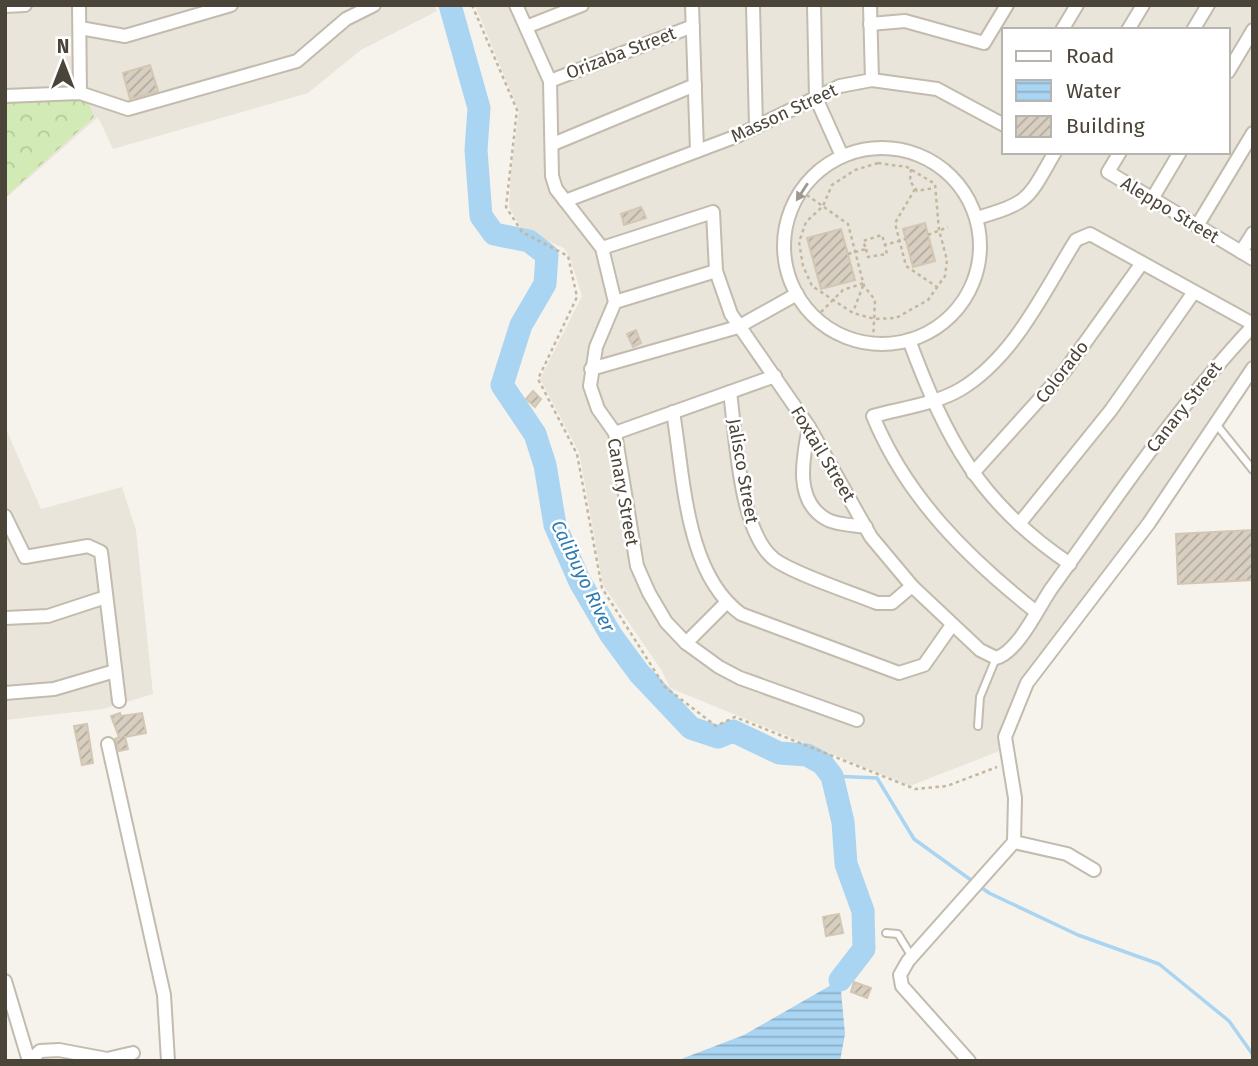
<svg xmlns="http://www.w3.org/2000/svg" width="1258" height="1066" font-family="'Fira Sans',sans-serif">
<defs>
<pattern id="park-crowns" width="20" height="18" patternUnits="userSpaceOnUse" patternTransform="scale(1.75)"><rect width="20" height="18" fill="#d2eab5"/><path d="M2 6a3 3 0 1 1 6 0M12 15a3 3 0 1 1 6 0" fill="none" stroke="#b6ca9c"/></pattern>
<pattern id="water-rules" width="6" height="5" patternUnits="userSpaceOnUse" patternTransform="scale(1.75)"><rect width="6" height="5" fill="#a9d4f2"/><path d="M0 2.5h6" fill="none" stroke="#8caec5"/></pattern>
<pattern id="building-hatch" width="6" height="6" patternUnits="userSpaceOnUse" patternTransform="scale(1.75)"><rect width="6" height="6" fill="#d8cfc1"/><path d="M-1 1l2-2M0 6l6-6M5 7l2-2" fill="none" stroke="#b1aa9e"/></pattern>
</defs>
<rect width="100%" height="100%" fill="#f6f3ec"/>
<g fill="#eae5da" fill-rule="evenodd">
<polygon points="5,5 434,5 437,11 361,50 308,93 113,149 98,117 5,199"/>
<path d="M475 5H1253V359L1200 440 1013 700 1006 720 1002 750 910 786 670 688 662 671 603 585 579 452 540 379 582 296 570 258 564 248 522 230 509 207 511 168 519 112ZM1004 30H1228V152H1004Z"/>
<polygon points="5,427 41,509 122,487 136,530 153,694 103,709 5,720"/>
</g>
<polygon fill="url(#park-crowns)" points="72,97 89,104 94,117 5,197 5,99"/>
<polygon fill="url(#water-rules)" points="840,980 845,1034 840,1061 676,1061 744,1035"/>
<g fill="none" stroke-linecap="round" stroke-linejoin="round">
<polyline stroke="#a9d4f2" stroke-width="3.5" points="832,776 877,778 914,839 989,893 1078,935 1159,964 1229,1021 1253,1055"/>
<polyline stroke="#a9d4f2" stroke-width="23" points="450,5 479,108 476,150 481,216 494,234 529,241 547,255 545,284 521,325 502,385 535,434 545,465 555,525 580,582 611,635 639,673 691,728 718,737 733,731 779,753 807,755 822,763 832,776 843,822 846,864 863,911 864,949 840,980"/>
</g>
<g fill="url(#building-hatch)" stroke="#d3c7b4" stroke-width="2">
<polygon points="150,65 158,91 130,99 123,73"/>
<polygon points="641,207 646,218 624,225 621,214"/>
<polygon points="925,223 935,261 913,267 903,229"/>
<polygon points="841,229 855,280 821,289 807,238"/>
<polygon points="636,330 641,343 633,347 627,334"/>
<polygon points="533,391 541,399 535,407 526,399"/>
<polygon points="1253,530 1253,580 1178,584 1176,534"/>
<polygon points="120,713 121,716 142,713 146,733 125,737 128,749 119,751 115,739 119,737 111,716"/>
<polygon points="87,724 93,763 82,765 74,726"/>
<polygon points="839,914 843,933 826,936 823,917"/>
<polygon points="854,982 871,988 867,998 851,992"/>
</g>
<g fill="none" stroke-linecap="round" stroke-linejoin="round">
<defs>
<g id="lane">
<polyline points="1216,424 1253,470"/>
<polyline points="978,726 980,697 996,658"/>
<polyline points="886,933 898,934 912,957"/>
</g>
<g id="street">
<polyline points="79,5 80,93"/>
<polyline points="516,5 550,81 552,176 556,189 602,248 615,302 596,347 590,386 598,409 615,433 637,566 649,593 666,622 686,643 719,667 740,678 857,720"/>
<polyline points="692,5 697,151"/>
<polyline points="753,5 756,127"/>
<polyline points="814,5 816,98 842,156"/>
<polyline points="870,5 872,80"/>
<polyline points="5,6 25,5"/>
<polyline points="870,24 905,21 984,43 1007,5"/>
<polyline points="526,27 582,5"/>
<polyline points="80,28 125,36 231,5"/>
<polyline points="1062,30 1077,5"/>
<polyline points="1128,30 1143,5"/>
<polyline points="1193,30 1208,5"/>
<polyline points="1228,72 1253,30"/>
<polyline points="550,81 693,26"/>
<polyline points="5,96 80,93 128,109 297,61 346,19 374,5"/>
<polyline points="553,144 695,85"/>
<circle cx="882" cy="246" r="98"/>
<polyline points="1120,152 1108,172 1253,259"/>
<polyline points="1152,199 1180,152"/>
<polyline points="565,201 737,136 840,86 872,80 937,89 1004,125"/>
<path d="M977 218C1031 202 1027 200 1055 152"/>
<polyline points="1197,226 1253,133"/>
<path d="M602 248 713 212 716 271 731 314 809 427 871 537 912 586 980 650 996 658C1018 652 1038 608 1051 589 1116 499 1177 407 1253 326"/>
<polyline points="1241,252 1253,233"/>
<polyline points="615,302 716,271"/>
<path d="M909 340C946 439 979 503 1070 564"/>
<polyline points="591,369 738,327 797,294"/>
<path d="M730 392C736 436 739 531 774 559 792 573 852 593 877 603H892L912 586"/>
<path d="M673 412C684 477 685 573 741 614L899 673 924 665 952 625"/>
<path d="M809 427C803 457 793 502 828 520 838 525 855 525 866 527"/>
<polyline points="615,433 775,376"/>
<polyline points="973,473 1064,372 1142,263"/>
<polyline points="5,516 25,557 88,546 101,552 119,701"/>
<polyline points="1019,524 1111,410 1194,292"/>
<path d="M1035 611C968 558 906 497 873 416 902 408 936 404 961 389 1015 356 1044 291 1076 240L1090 234 1253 324"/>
<polyline points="5,618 48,616 106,597"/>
<polyline points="686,643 726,603"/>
<polyline points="5,693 54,689 115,671"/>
<polyline points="108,744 164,995 168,1061"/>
<polyline points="1014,842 1067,854 1094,870"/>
<polyline points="5,981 29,1061"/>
<polyline points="30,1061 40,1051 59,1050 107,1059 133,1053"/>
<polyline points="969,1061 902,986 900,975 908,961 1014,842 1015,798 1005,737 1027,683 1149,523 1253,368"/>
</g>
</defs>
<use href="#lane" stroke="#c2bbae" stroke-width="10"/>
<use href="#street" stroke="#c2bbae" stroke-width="16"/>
<g stroke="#c4b79f" stroke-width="2.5" stroke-dasharray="3.5 3.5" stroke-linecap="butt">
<polyline points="472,5 517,110 506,207 522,232 568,256 577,297 538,379 577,454 602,588 665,687 716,726 735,717 915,789 947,786 997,767"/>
<polygon points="878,163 907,167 935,184 939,230 947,260 945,276 928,300 896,318 875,319 853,313 812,286 803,266 799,242 806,222 823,206 832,185 855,170"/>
<polyline points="911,169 910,181 917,191 934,188"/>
<polyline points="915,189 895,223 906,266 937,287"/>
<polyline points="801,191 848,224 864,286 875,300 873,343"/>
<polyline points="928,235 948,227"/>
<polyline points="866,249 868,257 887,254 885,246"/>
<polyline points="848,254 866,249 863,241 882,235 885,245 906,239"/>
<polyline points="816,317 843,290 864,283 853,312"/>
</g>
<use href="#lane" stroke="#fff" stroke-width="6"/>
<use href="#street" stroke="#fff" stroke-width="12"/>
</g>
<defs><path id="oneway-solid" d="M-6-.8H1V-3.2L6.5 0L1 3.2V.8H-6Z" transform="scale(1.75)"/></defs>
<use fill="#9c9892" href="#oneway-solid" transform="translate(802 192) rotate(123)"/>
<g text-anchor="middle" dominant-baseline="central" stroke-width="5" stroke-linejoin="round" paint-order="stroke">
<g font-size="18" fill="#4b4439" stroke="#fff">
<text transform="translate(621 53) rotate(-21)">Orizaba Street</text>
<text transform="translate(784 113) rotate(-25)">Masson Street</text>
<text transform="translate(1170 210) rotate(31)">Aleppo Street</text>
<text transform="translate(1062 372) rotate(-52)">Colorado</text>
<text transform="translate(1184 407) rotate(-52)">Canary Street</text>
<text transform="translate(823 454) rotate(59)">Foxtail Street</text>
<text transform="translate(743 471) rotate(80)">Jalisco Street</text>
<text transform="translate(623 492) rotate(80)">Canary Street</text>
</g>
<g font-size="19" font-style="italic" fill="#2e7ab2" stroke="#fff">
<text transform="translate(583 576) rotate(64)">Calibuyo River</text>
</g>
</g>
<rect width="1258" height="1066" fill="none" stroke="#4b4439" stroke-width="14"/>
<rect x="1002" y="28" width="228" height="126" fill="#ffffff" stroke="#b7b4b0" stroke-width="2"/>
<rect x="1016" y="51" width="35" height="10" fill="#ffffff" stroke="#b7b4b0" stroke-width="2"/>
<text x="1066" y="63" font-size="21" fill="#4b4439">Road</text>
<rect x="1016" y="80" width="35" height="21" fill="url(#water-rules)" stroke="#b7b4b0" stroke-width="2"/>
<text x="1066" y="98" font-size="21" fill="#4b4439">Water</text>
<rect x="1016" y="116" width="35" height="21" fill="url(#building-hatch)" stroke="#b7b4b0" stroke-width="2"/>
<text x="1066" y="133" font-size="21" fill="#4b4439">Building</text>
<g transform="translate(63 63)" stroke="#ffffff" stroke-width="5" paint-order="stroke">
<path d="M0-5L12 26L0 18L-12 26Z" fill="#4b4439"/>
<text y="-10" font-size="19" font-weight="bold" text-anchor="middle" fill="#4b4439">N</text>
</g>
</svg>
